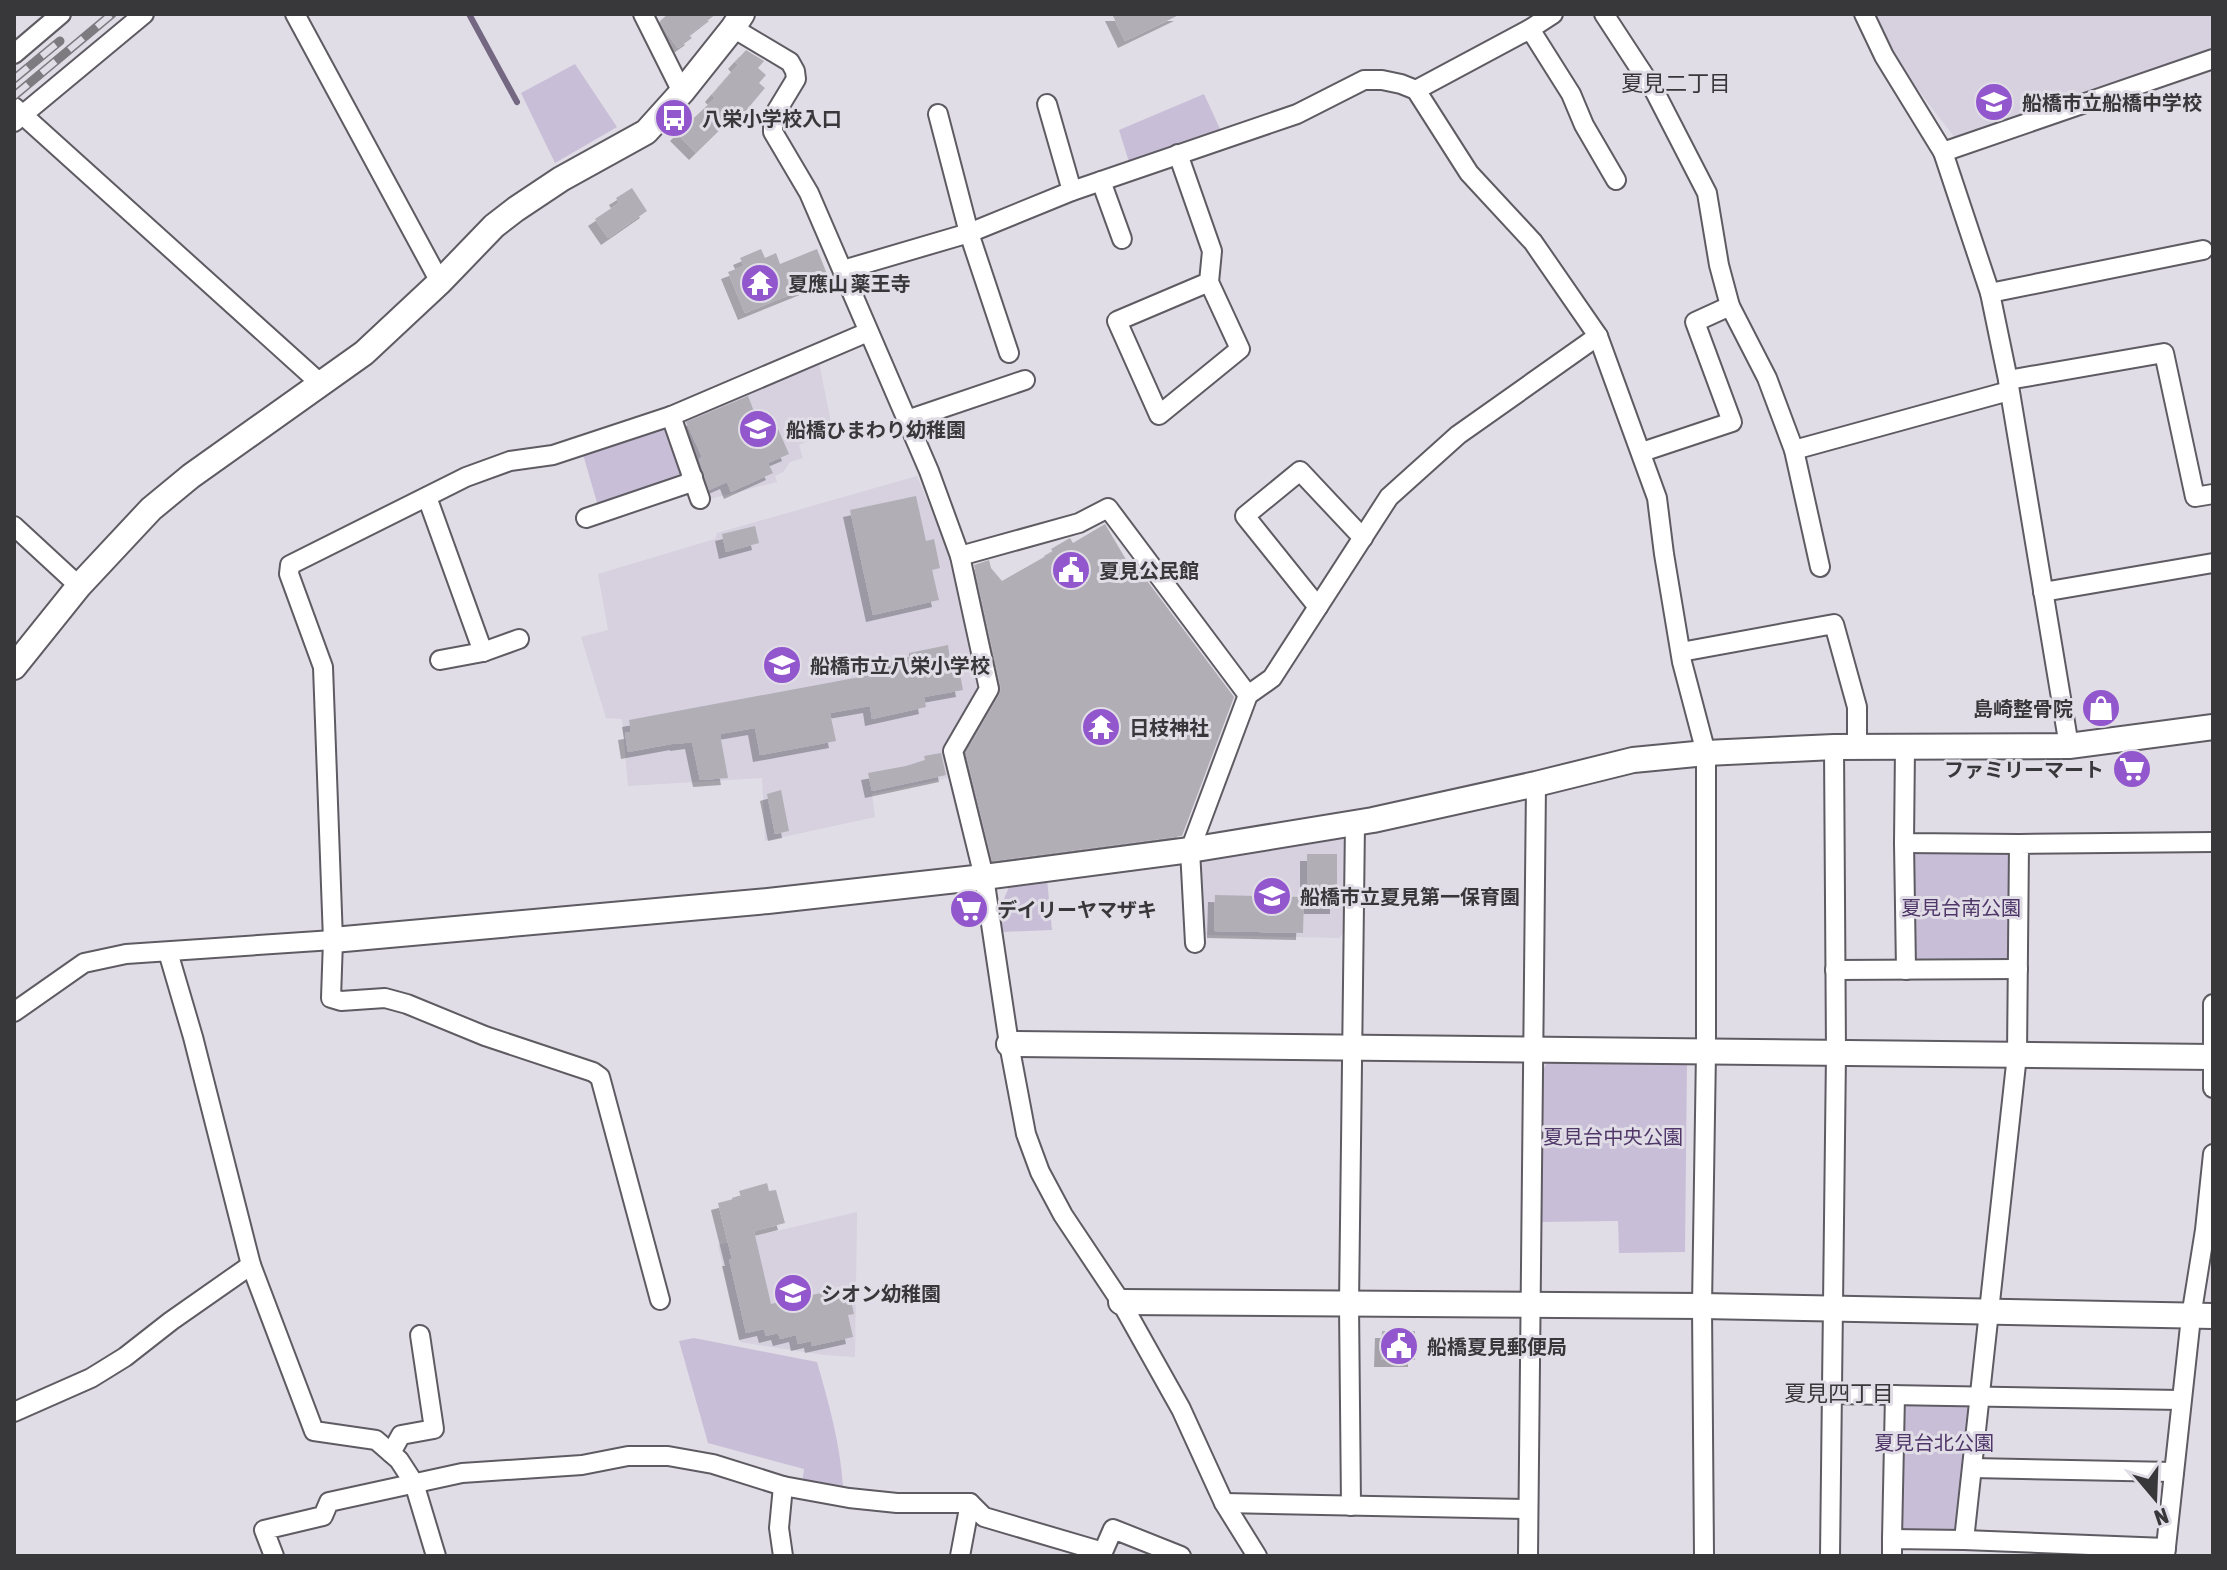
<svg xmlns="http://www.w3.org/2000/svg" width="2227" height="1570" font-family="'Asap Condensed','Noto Sans JP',sans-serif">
<defs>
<filter id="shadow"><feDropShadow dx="-7" dy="7" stdDeviation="0" flood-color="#0004"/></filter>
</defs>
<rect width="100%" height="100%" fill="#e1dde6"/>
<g fill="#d6d0df">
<polygon points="1874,14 2213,14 2213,51 1955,138 1900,66"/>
<polygon points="818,358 833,432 799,445 803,458 790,462 783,472 775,476 777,482 706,500 682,426 684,418"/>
<polygon points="917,476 955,567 980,692 945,747 953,777 872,794 875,817 765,841 762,778 628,786 622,719 606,718 581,637 608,630 598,574 715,539 717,533"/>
<polygon points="1340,836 1346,843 1346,931 1339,938 1205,935 1202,931 1195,861"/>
<polygon points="857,1212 855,1357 824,1355 740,1342 718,1245"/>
</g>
<g fill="#c9bed7">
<polygon points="575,64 617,127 555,163 521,93"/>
<polygon points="1204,94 1221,131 1129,162 1119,130"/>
<polygon points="664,426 671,431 686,472 678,482 598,506 582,451"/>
<polygon points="1910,852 2010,852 2010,963 1913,963"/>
<polygon points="1047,879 1052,930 1002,932 1000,908 1009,887"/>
<polygon points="1547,1063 1687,1063 1685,1252 1619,1253 1618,1221 1541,1222 1538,1079"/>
<path d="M694 1338 817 1362C829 1404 840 1443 843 1486L835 1490 802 1485 804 1469 708 1443 679 1341Z"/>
<polygon points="1901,1402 1971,1404 1960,1534 1899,1532"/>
</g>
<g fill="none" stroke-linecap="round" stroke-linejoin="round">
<polyline stroke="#736782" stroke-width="6" points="469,14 517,102"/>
</g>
<g fill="#b1aeb6" filter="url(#shadow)">
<polygon points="668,14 716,14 689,35 692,38 678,48 666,32 660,21"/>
<polygon points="1112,14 1181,14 1125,41"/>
<polygon points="746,50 764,61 758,68 766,75 759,83 765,88 744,113 740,110 696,153 677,134 715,98 712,95 738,65 735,62"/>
<polygon points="632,188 647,211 608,238 595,219 619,203 616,198"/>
<polygon points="761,249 765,258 776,253 780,264 817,249 829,279 745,313 728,272 744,266 740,258"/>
<polygon points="748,396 757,419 771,413 789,454 768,463 773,473 731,492 727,482 709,490 699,459 702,457 686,422"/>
<polygon points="916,496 926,541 934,539 940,568 932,570 939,600 873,615 850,510"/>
<polygon points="1105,524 1134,573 1139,570 1234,697 1182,836 992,861 966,753 999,695 1001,688 974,565 989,560 991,568 1002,581 1053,552 1051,549 1070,538 1073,543"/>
<polygon points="755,526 759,543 726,552 722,534"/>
<polygon points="948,645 950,660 957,658 963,690 924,697 926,707 872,719 870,706 830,713 836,741 760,755 755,728 720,734 728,778 700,780 692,742 677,744 677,743 628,752 625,733 631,732 629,720 892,671 890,660 909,657 909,653"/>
<polygon points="941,753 946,775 872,791 868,773 906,766 925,760 924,756"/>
<polygon points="781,790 789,831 775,834 767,794"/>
<rect x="1307" y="854" width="30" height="53"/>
<polygon points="1215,895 1304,897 1303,933 1214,931"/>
<polygon points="767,1183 769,1191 776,1190 785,1223 754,1231 771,1304 848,1287 854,1314 848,1315 853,1337 812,1346 811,1341 798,1344 796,1335 780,1339 778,1333 766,1336 764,1329 746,1333 729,1259 732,1259 718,1203 741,1197 739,1191"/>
<polygon points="1382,1331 1415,1331 1415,1360 1381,1360"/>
</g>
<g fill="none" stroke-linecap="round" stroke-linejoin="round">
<defs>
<g id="street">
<polyline points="295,14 440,282"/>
<polyline points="643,14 682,92"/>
<polyline points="1604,14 1655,92 1707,193 1719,265 1730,306 1767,378 1794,450 1820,567"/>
<polyline points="1864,14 1884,56 1943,152 1990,293 2008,380 2069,746"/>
<polyline points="733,28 790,62 795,71 796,79 773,117 773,132 809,193 929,471 960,556 989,689 953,751 984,877 1009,1044 1026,1134 1040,1172 1063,1215 1121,1302 1181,1409 1224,1503 1257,1556"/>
<polyline points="1530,29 1571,94 1584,125 1616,180"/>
<polyline points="14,54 61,14"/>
<polyline points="1416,90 1530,29 1553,14"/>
<polyline points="1047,104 1072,191"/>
<polyline points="14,107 321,384"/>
<polyline points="938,114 969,233 1009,353"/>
<polyline points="14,122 144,14"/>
<polyline points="1943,152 2213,59"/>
<polyline points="1178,154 1212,251 1209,282 1240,349 1159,415 1117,321 1209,282"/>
<polyline points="1101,181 1122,239"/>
<polyline points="843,270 969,233 1072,191 1297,114 1364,80 1382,80 1401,84 1416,90 1469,173 1533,242 1598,336 1657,498 1664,554 1682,662 1706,753 1706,1051 1702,1306 1704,1556"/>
<polyline points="1990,293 2203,250"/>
<polyline points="2008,380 2164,353 2195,497 2213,494"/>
<polyline points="671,416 700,499"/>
<polyline points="907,420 1025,380"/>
<polyline points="1794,450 2009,391"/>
<polyline points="1642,452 1732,422 1695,322 1730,306"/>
<polyline points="427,497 483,652"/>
<polyline points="586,518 686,484 693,477"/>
<polyline points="14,526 79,586"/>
<polyline points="960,556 1079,523 1108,508 1248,695"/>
<polyline points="2043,592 2213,563"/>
<polyline points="1318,607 1245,516 1300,471 1363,538"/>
<polyline points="1681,652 1834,624 1857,707 1857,747"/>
<polyline points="440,660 483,652 519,639"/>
<polyline points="1905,747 1904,843 2019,844"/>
<polyline points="1904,843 1906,970"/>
<polyline points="1195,943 1190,850 1248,695 1272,678 1389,497 1458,435 1598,336"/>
<polyline points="168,952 193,1037 251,1265 314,1431 376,1440 399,1460 414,1483 436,1556"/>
<polyline points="1835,970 2018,969"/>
<polyline points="2213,1004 2213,1088"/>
<polyline points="14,1012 84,963 126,954 333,940"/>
<polyline points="660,1300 600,1077 593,1072 485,1036 407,1004 385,998 341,1001 331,998 333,940 323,667 289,574 290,565 466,477 510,461 553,455 671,416 868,332"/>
<polyline points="1832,1394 2181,1400"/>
<polyline points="14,1412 91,1378 125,1357 171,1321 251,1265"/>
<polyline points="391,1453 401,1435 434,1429 420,1335"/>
<polyline points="1972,1468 2174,1472"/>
<polyline points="1224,1503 1528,1509"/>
<polyline points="1351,1506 1349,1304 1355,823"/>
<polyline points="1892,1539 1895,1395"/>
<polyline points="1964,1540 2017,1055 2019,844 2213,842"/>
<polyline points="274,1556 264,1530 323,1516 329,1502 462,1473 582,1465 628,1456 668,1456 713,1464 783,1486 849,1498 897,1503 970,1503 984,1517 1103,1552 1113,1529 1181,1556"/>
<polyline points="783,1556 779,1528 783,1486"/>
<polyline points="960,1556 970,1503"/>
<polyline points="1528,1556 1536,784"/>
<polyline points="1830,1556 1836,1053 1834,747"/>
<polyline points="1892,1556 1892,1539 1964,1540 2166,1548"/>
<polyline points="2165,1556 2191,1317 2205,1230 2213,1154"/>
</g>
<g id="secondary">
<polyline points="14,667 79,586 151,509 191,476 364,353 440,282 494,226 516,209 561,179 646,132 682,92 733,28 742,14"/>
<polyline points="333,940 768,901 984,877 1190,850 1373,820 1536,784 1633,760 1706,753 1834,747 2069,746 2213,727"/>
<polyline points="1009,1044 2213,1057"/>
<polyline points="1121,1302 1702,1306 2213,1316"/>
</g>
</defs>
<use href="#street" stroke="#5e5b62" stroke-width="22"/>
<use href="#secondary" stroke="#5e5b62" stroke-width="28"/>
<use href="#street" stroke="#fff" stroke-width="18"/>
<use href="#secondary" stroke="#fff" stroke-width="24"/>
<defs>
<g id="rail">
<polyline points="14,79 60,41"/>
<polyline points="14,96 112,14"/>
</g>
</defs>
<use href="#rail" stroke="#7d7b80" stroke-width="9"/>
<use href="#rail" stroke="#e1dde6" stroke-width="6" stroke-dasharray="18" stroke-linecap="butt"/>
</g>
<defs>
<symbol id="school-disc" viewBox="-11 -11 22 22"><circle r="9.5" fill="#9357cd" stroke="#e1dde6"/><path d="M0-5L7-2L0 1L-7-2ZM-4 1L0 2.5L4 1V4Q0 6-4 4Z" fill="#fff"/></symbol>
<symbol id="bus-disc" viewBox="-11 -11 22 22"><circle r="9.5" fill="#9357cd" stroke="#e1dde6"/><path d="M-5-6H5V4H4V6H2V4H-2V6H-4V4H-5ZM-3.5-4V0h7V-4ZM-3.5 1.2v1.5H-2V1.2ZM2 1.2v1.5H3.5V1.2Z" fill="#fff"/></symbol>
<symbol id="temple-disc" viewBox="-11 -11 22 22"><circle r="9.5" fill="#9357cd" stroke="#e1dde6"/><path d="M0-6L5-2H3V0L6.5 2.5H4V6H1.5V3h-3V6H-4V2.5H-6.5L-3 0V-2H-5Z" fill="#fff"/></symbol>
<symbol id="civic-disc" viewBox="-11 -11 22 22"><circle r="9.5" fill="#9357cd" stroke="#e1dde6"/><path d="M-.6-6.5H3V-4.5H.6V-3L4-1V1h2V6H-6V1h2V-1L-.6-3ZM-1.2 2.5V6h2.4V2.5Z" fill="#fff"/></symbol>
<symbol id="shop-disc" viewBox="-11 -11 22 22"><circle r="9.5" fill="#9357cd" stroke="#e1dde6"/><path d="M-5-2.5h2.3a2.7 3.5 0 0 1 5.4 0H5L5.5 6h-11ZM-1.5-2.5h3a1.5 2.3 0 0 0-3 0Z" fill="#fff"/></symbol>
<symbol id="supermarket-disc" viewBox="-11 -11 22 22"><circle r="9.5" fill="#9357cd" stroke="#e1dde6"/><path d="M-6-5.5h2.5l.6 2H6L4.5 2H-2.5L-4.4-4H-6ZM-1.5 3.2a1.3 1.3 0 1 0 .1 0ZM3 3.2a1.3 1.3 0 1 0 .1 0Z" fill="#fff"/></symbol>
</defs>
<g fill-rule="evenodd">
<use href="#school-disc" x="1972" y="80" width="44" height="44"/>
<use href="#bus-disc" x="652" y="96" width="44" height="44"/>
<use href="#temple-disc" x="738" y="261" width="44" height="44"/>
<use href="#school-disc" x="736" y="407" width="44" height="44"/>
<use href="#civic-disc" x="1049" y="548" width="44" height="44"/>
<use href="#school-disc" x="760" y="643" width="44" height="44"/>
<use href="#shop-disc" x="2079" y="686" width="44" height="44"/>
<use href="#temple-disc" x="1079" y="705" width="44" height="44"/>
<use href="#supermarket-disc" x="2110" y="747" width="44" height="44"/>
<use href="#school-disc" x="1250" y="874" width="44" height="44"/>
<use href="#supermarket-disc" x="947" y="887" width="44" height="44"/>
<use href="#school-disc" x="771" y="1271" width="44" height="44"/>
<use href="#civic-disc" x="1377" y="1324" width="44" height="44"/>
</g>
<g text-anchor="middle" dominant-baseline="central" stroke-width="6" stroke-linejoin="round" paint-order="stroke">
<g font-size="20" font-weight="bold" fill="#38373a" stroke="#e1dde6" text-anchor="start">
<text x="2022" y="102">船橋市立船橋中学校</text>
<text x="702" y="118">八栄小学校入口</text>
<text x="788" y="283">夏應山 薬王寺</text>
<text x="786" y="429">船橋ひまわり幼稚園</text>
<text x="1099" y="570">夏見公民館</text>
<text x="810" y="665">船橋市立八栄小学校</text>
<text x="2073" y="708" text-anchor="end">島崎整骨院</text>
<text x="1129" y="727">日枝神社</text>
<text x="2104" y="769" text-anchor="end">ファミリーマート</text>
<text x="1300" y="896">船橋市立夏見第一保育園</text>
<text x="997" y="909">デイリーヤマザキ</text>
<text x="821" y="1293">シオン幼稚園</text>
<text x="1427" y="1346">船橋夏見郵便局</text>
</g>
<g font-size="20" fill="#4f3769" stroke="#e1dde6">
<text x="1961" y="907">夏見台南公園</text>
<text x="1613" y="1136">夏見台中央公園</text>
<text x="1934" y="1442">夏見台北公園</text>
</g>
<g font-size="22" fill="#38373a" stroke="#e1dde6">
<text x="1676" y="83">夏見二丁目</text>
<text x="1839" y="1393">夏見四丁目</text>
</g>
</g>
<rect width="2227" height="1570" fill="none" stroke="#38373a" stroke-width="32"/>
<g transform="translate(2155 1498) rotate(161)" stroke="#e1dde6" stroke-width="6" paint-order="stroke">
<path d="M0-6L14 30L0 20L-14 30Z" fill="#38373a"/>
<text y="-12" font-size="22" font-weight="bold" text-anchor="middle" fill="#38373a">N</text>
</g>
</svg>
